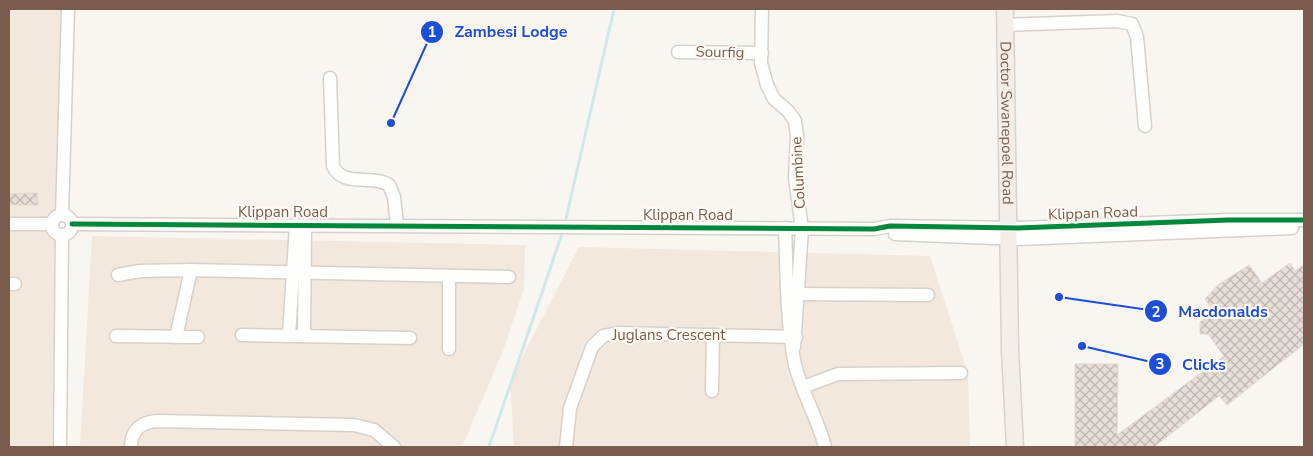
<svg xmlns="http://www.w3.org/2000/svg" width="1313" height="456" font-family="'Nunito Sans',sans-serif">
<defs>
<pattern id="building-cross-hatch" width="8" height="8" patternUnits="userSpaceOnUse" patternTransform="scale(1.25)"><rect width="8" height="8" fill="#e6ded7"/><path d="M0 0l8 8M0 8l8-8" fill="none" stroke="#bfb7b1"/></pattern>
</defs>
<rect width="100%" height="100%" fill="#f9f5f0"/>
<g fill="#f2e8de">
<polygon points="9,9 62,9 52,447 9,447"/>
<polygon points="92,236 525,245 524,288 503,351 462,447 80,447"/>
<polygon points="579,247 930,256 968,374 970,447 514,447 510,381"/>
</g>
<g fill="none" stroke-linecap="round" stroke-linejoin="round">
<g stroke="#d0e8ea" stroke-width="3">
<polyline points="565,223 614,9"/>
<polyline points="489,447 563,231"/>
</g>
</g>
<g fill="url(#building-cross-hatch)" stroke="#e2d8d2">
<polygon points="37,193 38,205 9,205 9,194"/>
<polygon points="1290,263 1295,271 1304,264 1304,344 1227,405 1219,396 1154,447 1075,447 1075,364 1118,364 1117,435 1224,356 1208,334 1200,334 1200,322 1214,311 1205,299 1218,285 1249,265 1262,283"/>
</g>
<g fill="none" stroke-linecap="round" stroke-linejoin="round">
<defs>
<g id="minor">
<polyline points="762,9 761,63 767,85 774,99 788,111 795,121 797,136 795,178 802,229 794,347"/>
<polyline points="1005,25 1117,21 1132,24 1137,37 1145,126"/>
<polyline points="678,52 762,53"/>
<path d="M330 78 333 166C343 188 372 174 389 185L394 197 397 226"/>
<circle cx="62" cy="225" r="10"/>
<polyline points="62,215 68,9"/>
<polyline points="9,224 52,224"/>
<polyline points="72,224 874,229 890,226 1018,228 1228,220 1304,220"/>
<path d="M785 228C787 273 786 321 795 365 802 393 818 419 825 447"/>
<polyline points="895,234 1018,239 1292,228"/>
<polyline points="118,275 140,271 191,270 509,277"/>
<polyline points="9,284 15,284"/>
<polyline points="798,294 928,295"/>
<polyline points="242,335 410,338"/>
<polyline points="116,336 198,337"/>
<polyline points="289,336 296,225"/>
<polyline points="304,336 305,225"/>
<polyline points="176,337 191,270"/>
<polyline points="449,349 449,276"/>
<polyline points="803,387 838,374 961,373"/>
<polyline points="712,391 713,335"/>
<polyline points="60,447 62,236"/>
<path d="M131 447C131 430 141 422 158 421L354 425 374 430 394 447"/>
<polyline points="566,447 570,408 592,347 603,336 617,333 796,337"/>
</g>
<g id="major">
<path id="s1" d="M1005 9 1010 350 1015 447"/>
</g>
</defs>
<use href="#minor" stroke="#d7d1cb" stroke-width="15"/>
<use href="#major" stroke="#dad1cc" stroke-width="19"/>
<use href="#minor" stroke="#fefefd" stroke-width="12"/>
<use href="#major" stroke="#f3eee8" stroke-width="16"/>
<defs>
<polyline id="cycleway" points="72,224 874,229 890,226 1018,228 1228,220 1304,220"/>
</defs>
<use href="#cycleway" stroke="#fffaf3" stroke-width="8"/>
<use href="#cycleway" stroke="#00873e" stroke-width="5"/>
</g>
<g text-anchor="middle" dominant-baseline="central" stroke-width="4.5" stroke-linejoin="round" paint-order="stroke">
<g font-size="15" fill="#7a5c4d" stroke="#fffaf3">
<text transform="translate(720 52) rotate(1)">Sourfig</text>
<text stroke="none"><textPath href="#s1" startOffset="114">Doctor Swanepoel Road</textPath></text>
<text transform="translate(798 173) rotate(-93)">Columbine</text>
<text x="283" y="212">Klippan Road</text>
<text transform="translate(1093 213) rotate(-2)">Klippan Road</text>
<text x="688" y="215">Klippan Road</text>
<text x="669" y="335">Juglans Crescent</text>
</g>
</g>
<path fill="none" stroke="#1d4ed8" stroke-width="2" d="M391 123L432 32M1059 297L1156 311M1082 346L1160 364"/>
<g fill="#1d4ed8" stroke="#fffaf3" stroke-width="2">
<circle cx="391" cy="123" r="5"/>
<circle cx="1059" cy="297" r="5"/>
<circle cx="1082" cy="346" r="5"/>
<circle cx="432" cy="32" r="12"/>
<circle cx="1156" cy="311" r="12"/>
<circle cx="1160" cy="364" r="12"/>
</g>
<g font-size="15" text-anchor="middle" font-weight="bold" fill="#fff">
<text x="432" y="37">1</text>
<text x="1156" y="317">2</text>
<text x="1160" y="369">3</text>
</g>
<g font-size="16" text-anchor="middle" font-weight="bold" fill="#1d4ed8" stroke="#fffaf3" stroke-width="4.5" stroke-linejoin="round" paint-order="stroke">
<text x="511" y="37">Zambesi Lodge</text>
<text x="1223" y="317">Macdonalds</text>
<text x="1204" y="370">Clicks</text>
</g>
<rect width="1313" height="456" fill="none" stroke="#7a5c4d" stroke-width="20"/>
</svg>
